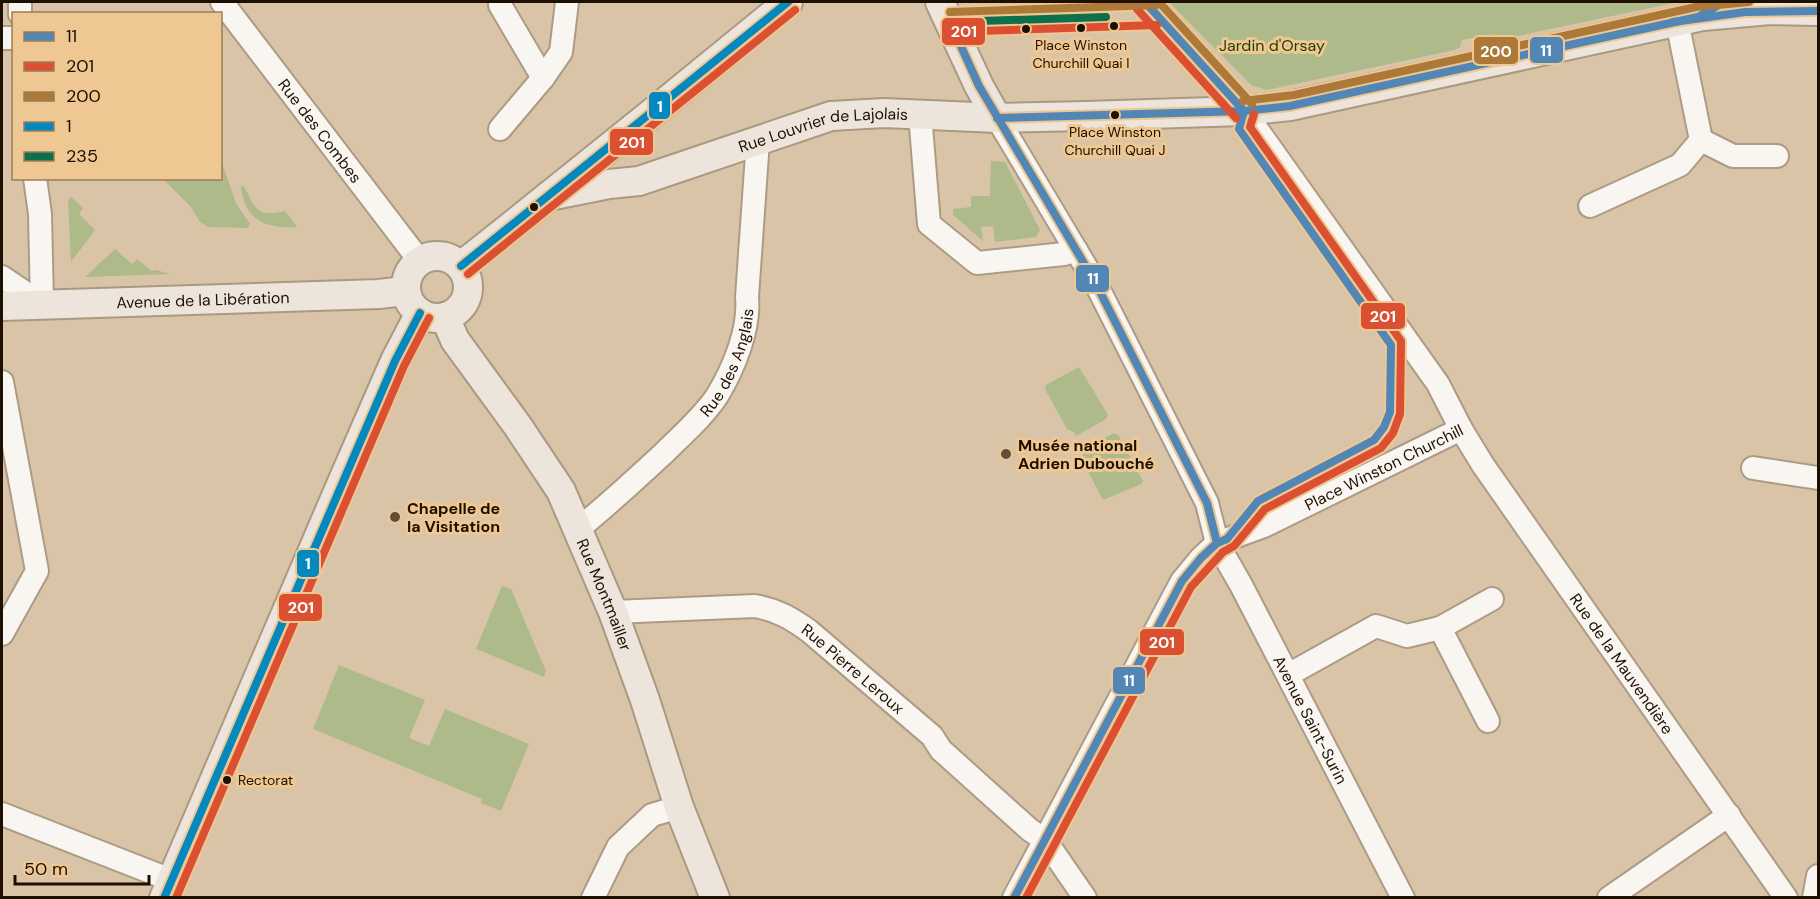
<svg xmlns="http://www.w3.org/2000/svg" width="1820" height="899" font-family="'DM Sans',sans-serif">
<rect width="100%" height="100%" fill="#d9c4a8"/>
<g fill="#aeba8a">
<polygon points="1169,2 1679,2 1503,39 1496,39 1492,34 1462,40 1460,47 1455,50 1266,90 1251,85"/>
<polygon points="221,160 236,203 250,224 248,228 208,227 200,222 191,207 163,179 220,178"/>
<polygon points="991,161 1005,162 1040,230 1036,237 995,242 993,226 981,227 983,241 953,215 953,209 971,207 971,196 990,196"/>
<path d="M243 185C256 207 254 218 285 211L297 227C266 229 245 221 241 187Z"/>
<polygon points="71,197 83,208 79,214 95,230 71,262 68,201"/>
<polygon points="115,249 132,264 137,259 151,271 156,270 170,274 85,277"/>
<polygon points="1079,367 1108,415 1106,419 1076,436 1074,432 1067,429 1045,389 1046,385"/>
<polygon points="1114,433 1118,435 1143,481 1141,484 1103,500 1082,460 1083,449"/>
<polygon points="502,586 511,589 546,671 544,677 476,649"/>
<polygon points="339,665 425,700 409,738 429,746 445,709 529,744 501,811 481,803 482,799 313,729"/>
</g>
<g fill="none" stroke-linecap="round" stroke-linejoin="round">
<defs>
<g id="minor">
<polyline points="20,2 20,14"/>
<path id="s1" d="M222 2 419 260"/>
<polyline points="500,5 543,78"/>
<polyline points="2,38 14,38"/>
<path id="s2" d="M1244 111 1438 384 1461 429 1483 465 1786 898"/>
<polyline points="920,114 929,224 977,263 1064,254 1076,250"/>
<path id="s3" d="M997 118 1095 282 1207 503 1217 543 1241 585 1403 898"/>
<polyline points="500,129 543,78 561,52 567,2"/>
<polyline points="1701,140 1733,156 1777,156"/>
<polyline points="35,178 40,214 42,304"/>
<polyline points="1590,206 1680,165 1701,140 1677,21"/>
<polyline points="2,277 42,304"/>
<polyline points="2,382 37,571 2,634"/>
<polyline points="1753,468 1818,478"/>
<path id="s4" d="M578 529C608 505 636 479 664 453 682 435 703 417 717 396 734 368 750 329 747 297L758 140"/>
<path id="s5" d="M613 612 755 606C777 610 791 618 809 631L932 736 941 750 1030 830 1045 840 1085 898"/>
<polyline points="1440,628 1488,721"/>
<polyline points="1288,675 1376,626 1407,636 1440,628 1492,599"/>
<polyline points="2,814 171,880"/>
<polyline points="593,898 618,847 652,815 679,807"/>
<path id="s6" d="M1014 898 1182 581 1201 558 1217 543 1264 526 1461 429"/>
<polyline points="1609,898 1729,815"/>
<polyline points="1814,898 1818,876"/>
</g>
<g id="major">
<polyline points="940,2 979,86 997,118"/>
<polyline points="1145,2 1244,111"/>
<polyline points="1703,16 1770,10 1818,11"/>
<path id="s7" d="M549 196 609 184 639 181 831 116 884 113 997 118 1086 116 1244 111 1290 106 1698 17 1724 2"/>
<circle cx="437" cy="287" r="31"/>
<path d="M461 266C571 179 680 91 788 2"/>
<path id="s8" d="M2 306 379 294 405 291"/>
<path id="s9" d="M445 317 455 340 517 425 561 491 613 612 645 700 679 807 715 898"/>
<polyline points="164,898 340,487 395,361 420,313"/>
</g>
</defs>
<use href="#minor" stroke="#ac9b85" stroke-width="26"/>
<use href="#major" stroke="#aa9982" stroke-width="32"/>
<use href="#minor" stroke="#f9f6f2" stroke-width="22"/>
<use href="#major" stroke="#ede5dc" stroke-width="28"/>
<defs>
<g id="bus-1">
<polyline points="1145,2 1244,111"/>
<polyline points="950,22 979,86 1095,282 1207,503 1217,543"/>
<polyline points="1673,22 1745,12 1818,11"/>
<polyline points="997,118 1244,111 1290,106 1698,17 1724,2"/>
<polyline points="1014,898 1182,581 1201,558 1217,543 1227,539 1258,501 1374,440 1384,427 1390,412 1391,345 1239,129 1244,111"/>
</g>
<g id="bus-2">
<polyline points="1137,9 1236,118"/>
<polyline points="950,32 1157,25"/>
<polyline points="468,274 795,10"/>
<polyline points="176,898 404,366 429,318"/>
<polyline points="1026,898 1191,587 1223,552 1234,546 1265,509 1381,448 1393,433 1400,414 1401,341 1250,127 1254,114"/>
</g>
<g id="bus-3">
<polyline points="1159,2 1252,104"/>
<polyline points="950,12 1157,5"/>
<polyline points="1243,101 1294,95 1696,7 1749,2"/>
</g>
<g id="bus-4">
<polyline points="461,266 788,2"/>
<polyline points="164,898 395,361 420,313"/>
</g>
<polyline id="bus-5" points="950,22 1106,17"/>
</defs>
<use href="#bus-1" stroke="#eec793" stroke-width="12"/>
<use href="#bus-2" stroke="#eec793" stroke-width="12"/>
<use href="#bus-3" stroke="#eec793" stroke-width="12"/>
<use href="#bus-4" stroke="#eec793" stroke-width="12"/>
<use href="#bus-5" stroke="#eec793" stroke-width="12"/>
<use href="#bus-1" stroke="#5286b5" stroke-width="8"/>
<use href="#bus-2" stroke="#dc5032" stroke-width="8"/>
<use href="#bus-3" stroke="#ac7939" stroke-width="8"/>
<use href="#bus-4" stroke="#0488be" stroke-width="8"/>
<use href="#bus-5" stroke="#0d6f4b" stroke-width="8"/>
</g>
<g fill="#1e1000" stroke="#eec793" stroke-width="2">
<circle cx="1114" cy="26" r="5"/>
<circle cx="1081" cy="28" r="5"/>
<circle cx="1026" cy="29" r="5"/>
<circle cx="1115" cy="115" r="5"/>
<circle cx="534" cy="207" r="5"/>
<circle cx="227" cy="780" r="5"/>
</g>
<g fill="#5f4f3b" stroke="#eec793" stroke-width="2">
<circle cx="1006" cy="454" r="6"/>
<circle cx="395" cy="517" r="6"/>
</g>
<g text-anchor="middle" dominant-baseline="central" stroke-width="6" stroke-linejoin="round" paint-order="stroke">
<g font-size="14" fill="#1e1000" stroke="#eec793">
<text x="1081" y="45">Place Winston<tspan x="1081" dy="18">Churchill Quai I</tspan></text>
<text x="1115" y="132">Place Winston<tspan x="1115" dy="18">Churchill Quai J</tspan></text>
<text x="238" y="780" text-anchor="start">Rectorat</text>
</g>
<g font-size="16" fill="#1f3e01" stroke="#eec793">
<text x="1272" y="45">Jardin d'Orsay</text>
</g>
<g font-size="16" fill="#1e1000" stroke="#eec793">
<text stroke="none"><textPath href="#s1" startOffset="162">Rue des Combes</textPath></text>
<text stroke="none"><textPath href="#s7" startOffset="284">Rue Louvrier de Lajolais</textPath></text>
<text stroke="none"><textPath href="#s8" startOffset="201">Avenue de la Libération</textPath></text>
<text stroke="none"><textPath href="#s4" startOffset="228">Rue des Anglais</textPath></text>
<text stroke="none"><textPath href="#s6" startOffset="594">Place Winston Churchill</textPath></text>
<text stroke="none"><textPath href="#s9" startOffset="322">Rue Montmailler</textPath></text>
<text stroke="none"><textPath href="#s2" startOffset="670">Rue de la Mauvendière</textPath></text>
<text stroke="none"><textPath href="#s5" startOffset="260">Rue Pierre Leroux</textPath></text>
<text stroke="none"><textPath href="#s3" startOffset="680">Avenue Saint-Surin</textPath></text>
</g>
<g font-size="16" font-weight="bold" fill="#1e1000" stroke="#eec793" text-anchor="start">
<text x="1018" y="445">Musée national<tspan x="1018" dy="18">Adrien Dubouché</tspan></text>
<text x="407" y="508">Chapelle de<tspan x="407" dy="18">la Visitation</tspan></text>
</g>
</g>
<g stroke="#eec793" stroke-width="2">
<rect x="941" y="17" width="45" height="29" rx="6" fill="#dc5032"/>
<rect x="1529" y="36" width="35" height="28" rx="6" fill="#5286b5"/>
<rect x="1473" y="36" width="46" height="29" rx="6" fill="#ac7939"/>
<rect x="648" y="91" width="23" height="29" rx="6" fill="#0488be"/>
<rect x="609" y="128" width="45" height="28" rx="6" fill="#dc5032"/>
<rect x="1075" y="264" width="35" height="29" rx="6" fill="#5286b5"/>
<rect x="1360" y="302" width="46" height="28" rx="6" fill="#dc5032"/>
<rect x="296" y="549" width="24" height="29" rx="6" fill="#0488be"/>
<rect x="278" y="593" width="45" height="29" rx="6" fill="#dc5032"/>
<rect x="1139" y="628" width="46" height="28" rx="6" fill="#dc5032"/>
<rect x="1112" y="666" width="34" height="29" rx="6" fill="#5286b5"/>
</g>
<g font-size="16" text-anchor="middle" font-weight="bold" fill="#fff">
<text x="964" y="37">201</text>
<text x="1546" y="56">11</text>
<text x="1496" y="57">200</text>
<text x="660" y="112">1</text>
<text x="632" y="148">201</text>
<text x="1093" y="284">11</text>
<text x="1383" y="322">201</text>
<text x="308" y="569">1</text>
<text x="301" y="613">201</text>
<text x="1162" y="648">201</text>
<text x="1129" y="686">11</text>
</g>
<rect width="1820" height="899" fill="none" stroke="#1e1000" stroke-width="6"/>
<rect x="12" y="12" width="210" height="168" fill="#eec793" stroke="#9b7e58" stroke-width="1.5"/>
<rect x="24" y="32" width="30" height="9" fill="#5286b5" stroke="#9b7e58" stroke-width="1.5"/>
<text x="66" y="42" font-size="18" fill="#1e1000">11</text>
<rect x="24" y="62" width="30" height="9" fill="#dc5032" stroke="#9b7e58" stroke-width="1.5"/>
<text x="66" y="72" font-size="18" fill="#1e1000">201</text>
<rect x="24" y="92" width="30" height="9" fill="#ac7939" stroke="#9b7e58" stroke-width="1.5"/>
<text x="66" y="102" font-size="18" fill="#1e1000">200</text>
<rect x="24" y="122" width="30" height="9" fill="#0488be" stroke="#9b7e58" stroke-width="1.5"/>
<text x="66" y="132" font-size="18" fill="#1e1000">1</text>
<rect x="24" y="152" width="30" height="9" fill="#0d6f4b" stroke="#9b7e58" stroke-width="1.5"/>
<text x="66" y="162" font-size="18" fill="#1e1000">235</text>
<path d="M15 875v9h134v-9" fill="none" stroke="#1e1000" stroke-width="3"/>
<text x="24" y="875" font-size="18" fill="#1e1000" stroke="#eec793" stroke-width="4.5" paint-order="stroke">50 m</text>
</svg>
